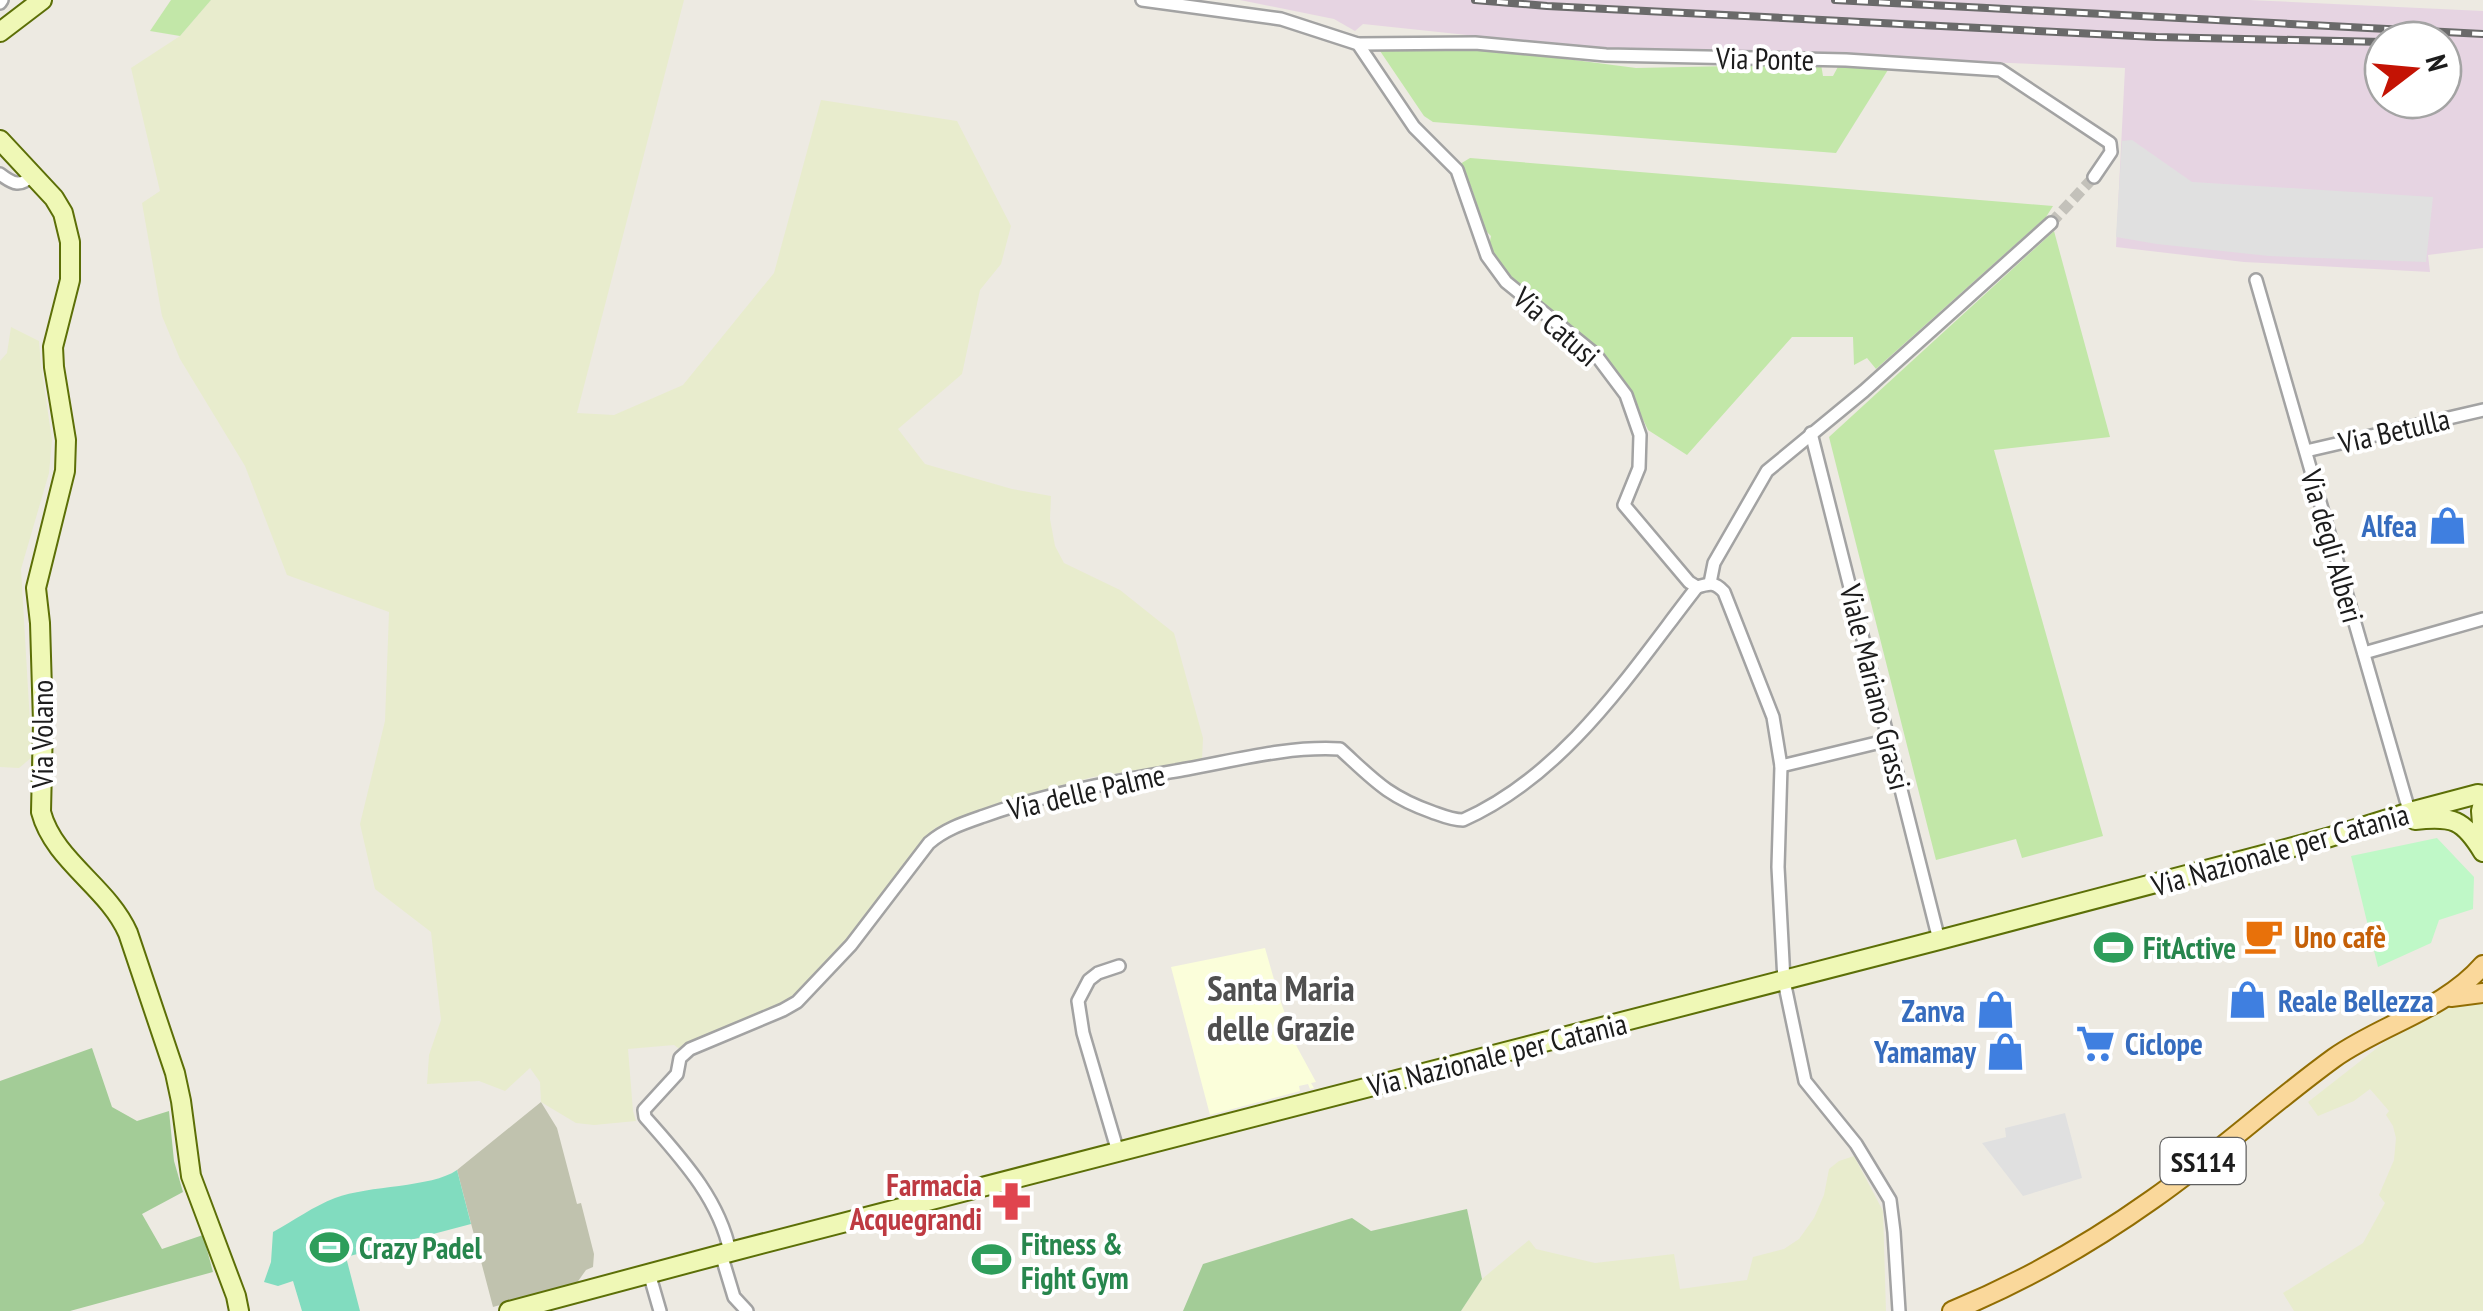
<svg xmlns="http://www.w3.org/2000/svg" width="2483" height="1311" font-family="'PT Sans Narrow',sans-serif">
<rect width="100%" height="100%" fill="#edeae2"/>
<path fill="#e6d4e2" fill-rule="evenodd" d="M1240 0H2249L2483 11V248L2428 255 2430 272 2244 262 2116 247 2125 68 1844 56 1607 50 1363 24 1355 31 1334 19ZM2383 40H2443V100H2383Z"/>
<polygon fill="#fbfeda" points="1265,948 1279,997 1297,1047 1316,1082 1311,1083 1314,1088 1310,1089 1308,1084 1299,1086 1300,1091 1210,1115 1171,967"/>
<polygon fill="#c0c2ae" points="541,1102 557,1128 577,1204 581,1203 594,1254 593,1267 586,1270 576,1284 493,1307 457,1170"/>
<g fill="#e8eccd">
<polygon points="211,0 684,0 577,413 614,415 683,385 774,273 821,100 957,121 1011,226 1001,264 980,290 962,374 898,429 925,464 1012,489 1051,496 1050,519 1055,546 1064,563 1120,590 1174,633 1203,738 1202,760 1093,777 1012,798 935,828 847,944 792,1000 681,1050 674,1045 628,1049 633,1111 636,1121 594,1125 576,1123 541,1102 540,1082 530,1068 505,1091 479,1081 427,1084 429,1055 441,1020 431,932 375,889 360,824 385,721 389,612 287,575 245,466 180,359 162,316 142,203 160,191 131,68 180,36"/>
<polygon points="11,327 39,341 41,365 52,440 49,473 21,569 32,757 19,768 0,767 0,361 7,353"/>
<polygon points="2483,999 2483,1311 2294,1311 2283,1293 2363,1243 2385,1203 2379,1195 2394,1160 2396,1138 2393,1126 2386,1115 2389,1111 2370,1089 2354,1101 2318,1116 2308,1102 2386,1041 2462,1001"/>
<polygon points="1854,1156 1883,1211 1886,1311 1461,1311 1482,1279 1529,1240 1536,1249 1595,1263 1674,1254 1680,1289 1747,1280 1753,1257 1784,1249 1799,1239 1814,1218 1824,1195 1829,1169 1839,1161"/>
</g>
<g fill="#c2e7a8">
<polygon points="171,0 211,0 180,36 150,31"/>
<polygon points="1474,47 1636,68 1821,64 1823,76 1833,76 1840,63 1891,65 1836,153 1433,122 1424,116 1378,48"/>
<polygon points="1470,158 2053,206 2046,217 1876,369 1867,358 1854,365 1853,337 1792,337 1687,455 1648,430 1629,390 1599,351 1498,266 1489,246 1491,236 1484,229 1472,189 1460,164"/>
<polygon points="2054,231 2110,437 1994,450 2103,836 2022,858 2016,839 1936,860 1829,437"/>
</g>
<g fill="#a3cc97">
<polygon points="92,1048 112,1107 137,1121 169,1111 174,1161 183,1192 142,1214 162,1249 203,1235 213,1272 70,1311 0,1311 0,1081"/>
<polygon points="1467,1209 1482,1279 1461,1311 1183,1311 1203,1264 1352,1218 1371,1231"/>
</g>
<polygon fill="#bff8c7" points="2437,838 2474,877 2473,909 2439,920 2431,943 2378,967 2351,856"/>
<path fill="#81dcbf" d="M457 1170 471 1224 346 1257 360 1311H302L293 1281 278 1286 264 1282 271 1262 273 1232C293 1221 314 1206 335 1198 369 1185 431 1188 457 1170Z"/>
<g fill="#e0e0e0">
<polygon points="2132,140 2192,182 2433,197 2426,262 2269,256 2157,244 2116,237 2122,141"/>
<polygon points="2065,1113 2082,1178 2023,1196 1982,1143 2006,1137 2005,1128"/>
</g>
<g fill="none" stroke-linecap="round" stroke-linejoin="round">
<polyline stroke="#c3c1ba" stroke-width="11" stroke-dasharray="11 5.5" stroke-linecap="butt" points="2051,223 2094,177"/>
<defs>
<g id="street">
<polyline points="1142,0 1281,19 1358,44 1414,127 1457,170 1487,256 1506,282 1596,355 1626,395 1640,435 1639,468 1624,505 1689,582 1697,587"/>
<polyline points="0,3 2,0"/>
<polyline points="1358,44 1475,43 1606,55 1846,60 2000,70 2110,143 2111,152 2094,177"/>
<path d="M0 174C13 184 21 188 33 174"/>
<polyline points="2256,280 2410,814"/>
<polyline points="1811,433 1939,940"/>
<polyline points="2306,451 2483,410"/>
<polyline points="1710,583 1714,563 1767,471 1864,391 2051,223"/>
<path d="M1697 587C1710 583 1715 582 1724 592L1773 717 1781 766 1778 867 1784 981 1805 1081 1856 1144 1890 1200 1894 1232 1899 1311"/>
<polyline points="2364,653 2483,619"/>
<polyline points="1781,766 1889,740"/>
<polyline points="1118,1152 1083,1033 1078,1001 1089,980 1098,973 1119,966"/>
<path d="M730 1252C719 1198 680 1157 645 1117L644 1110 677 1074 680 1058 690 1049 783 1010 797 1002 851 945 929 843C945 829 964 823 984 816 1050 792 1119 781 1187 769 1237 760 1288 746 1340 749 1374 780 1387 796 1432 812 1443 816 1452 820 1463 820 1566 774 1630 673 1697 587"/>
<polyline points="721,1254 734,1297 747,1311"/>
<polyline points="649,1273 660,1311"/>
</g>
<g id="secondary">
<polyline points="0,32 42,0"/>
<path d="M0 140 54 198 63 213 70 242V280L53 347 54 367 66 440 65 471 36 588 40 623 43 723 41 812C54 861 108 887 128 933L175 1073 181 1101 191 1176 236 1296 239 1311"/>
<polyline points="2483,803 2481,811 2483,836"/>
<path d="M2415 820C2453 816 2463 819 2483 852"/>
<polyline points="509,1311 730,1252 1939,940 2327,838 2410,812 2478,794 2483,795"/>
</g>
<g id="primary">
<polyline points="2451,997 2483,993"/>
<path d="M1952 1311C2023 1282 2091 1243 2153 1199 2216 1155 2272 1103 2334 1058 2382 1024 2444 1010 2483 965"/>
</g>
</defs>
<use href="#street" stroke="#a3a3a3" stroke-width="16"/>
<use href="#secondary" stroke="#5c6f07" stroke-width="22"/>
<use href="#primary" stroke="#916d03" stroke-width="22"/>
<use href="#street" stroke="#fff" stroke-width="11"/>
<use href="#secondary" stroke="#eff8b6" stroke-width="18"/>
<use href="#primary" stroke="#fad89b" stroke-width="18"/>
<defs>
<g id="rail">
<polyline points="1475,0 1547,6 2156,37 2383,42"/>
<polyline points="1835,0 2483,34"/>
</g>
</defs>
<use href="#rail" stroke="#6a6a6a" stroke-width="8"/>
<use href="#rail" stroke="#fff" stroke-width="4" stroke-dasharray="11" stroke-linecap="butt"/>
</g>
<defs>
<symbol id="shop-bare" viewBox="-9 -9 18 18"><path d="M-5-2.5h2.3a2.7 3.5 0 0 1 5.4 0H5L5.5 6h-11ZM-1.5-2.5h3a1.5 2.3 0 0 0-3 0Z" fill="#3f7fe0" stroke="#fff" stroke-width="2.5" paint-order="stroke"/></symbol>
<symbol id="cafe-bare" viewBox="-9 -9 18 18"><path d="M-5.5-4.5H6V0H3Q3 3.5 0 3.5H-2.5Q-5.5 3.5-5.5 0ZM3-3.2v2h1.7v-2ZM-6 4.5H4V6H-6Z" fill="#e8710a" stroke="#fff" stroke-width="2.5" paint-order="stroke"/></symbol>
<symbol id="stadium-bare" viewBox="-9 -9 18 18"><path d="M0-5a6.5 5 0 1 0 0 10a6.5 5 0 1 0 0-10ZM-3.5-1.8h7v3.6h-7Z" fill="#2e9e5b" stroke="#fff" stroke-width="2.5" paint-order="stroke"/></symbol>
<symbol id="supermarket-bare" viewBox="-9 -9 18 18"><path d="M-6-5.5h2.5l.6 2H6L4.5 2H-2.5L-4.4-4H-6ZM-1.5 3.2a1.3 1.3 0 1 0 .1 0ZM3 3.2a1.3 1.3 0 1 0 .1 0Z" fill="#3f7fe0" stroke="#fff" stroke-width="2.5" paint-order="stroke"/></symbol>
<symbol id="pharmacy-bare" viewBox="-9 -9 18 18"><path d="M-2-6h4v4h4v4h-4v4h-4v-4h-4v-4h4Z" fill="#e0444e" stroke="#fff" stroke-width="2.5" paint-order="stroke"/></symbol>
</defs>
<g fill-rule="evenodd">
<use href="#shop-bare" x="2420" y="498" width="55" height="55"/>
<use href="#cafe-bare" x="2236" y="908" width="55" height="55"/>
<use href="#stadium-bare" x="2086" y="920" width="55" height="55"/>
<use href="#shop-bare" x="2220" y="972" width="55" height="55"/>
<use href="#shop-bare" x="1968" y="982" width="55" height="55"/>
<use href="#supermarket-bare" x="2068" y="1016" width="55" height="55"/>
<use href="#shop-bare" x="1978" y="1024" width="55" height="55"/>
<use href="#pharmacy-bare" x="984" y="1174" width="55" height="55"/>
<use href="#stadium-bare" x="302" y="1220" width="55" height="55"/>
<use href="#stadium-bare" x="964" y="1232" width="55" height="55"/>
</g>
<g text-anchor="middle" dominant-baseline="central" stroke-width="8" stroke-linejoin="round" paint-order="stroke">
<rect fill="#fff" stroke="#606060" stroke-width="2.5" x="2160.5" y="1138" width="85" height="46" rx="8"/>
<g font-size="28" font-weight="bold" fill="#1c1c1c">
<text x="2203" y="1161">SS114</text>
</g>
<g font-size="30" fill="#1c1c1c" stroke="#fff">
<text transform="translate(1765 58) rotate(1)">Via Ponte</text>
<text transform="translate(1557 326) rotate(41)">Via Catusi</text>
<text transform="translate(2394 430) rotate(-13)">Via Betulla</text>
<text transform="translate(2333 546) rotate(74)">Via degli Alberi</text>
<text transform="translate(1876 687) rotate(76)">Viale Mariano Grassi</text>
<text transform="translate(41 734) rotate(-90)">Via Volano</text>
<text transform="translate(1086 791) rotate(-13)">Via delle Palme</text>
<text transform="translate(2280 849) rotate(-16)">Via Nazionale per Catania</text>
<text transform="translate(1497 1054) rotate(-14)">Via Nazionale per Catania</text>
</g>
<g font-size="30" font-weight="bold" fill="#366cbe" stroke="#fff" text-anchor="end">
<text x="2417" y="525">Alfea</text>
<text x="2278" y="1000" text-anchor="start">Reale Bellezza</text>
<text x="1965" y="1010">Zanva</text>
<text x="2125" y="1043" text-anchor="start">Ciclope</text>
<text x="1976" y="1051">Yamamay</text>
</g>
<g font-size="30" font-weight="bold" fill="#c56008" stroke="#fff" text-anchor="start">
<text x="2294" y="936">Uno cafè</text>
</g>
<g font-size="30" font-weight="bold" fill="#27864d" stroke="#fff" text-anchor="start">
<text x="2143" y="947">FitActive</text>
<text x="1021" y="1243">Fitness &amp;<tspan x="1021" dy="34">Fight Gym</tspan></text>
<text x="359" y="1247">Crazy Padel</text>
</g>
<g font-size="30" font-weight="bold" fill="#be3a42" stroke="#fff" text-anchor="end">
<text x="982" y="1184">Farmacia<tspan x="982" dy="34">Acquegrandi</tspan></text>
</g>
<g font-size="35" font-weight="bold" fill="#4f4f4f" stroke="#fff">
<text x="1281" y="988">Santa Maria<tspan x="1281" dy="40">delle Grazie</tspan></text>
</g>
</g>
<g transform="translate(2413 70) rotate(74)"><circle r="48" fill="#ffffff" stroke="#a4a4a4" stroke-width="2.5"/>
<path d="M0-8L18 38L0 25L-18 38Z" fill="#c41304"/>
<text y="-15" font-size="28" font-weight="bold" text-anchor="middle" fill="#1c1c1c">N</text>
</g>
</svg>
